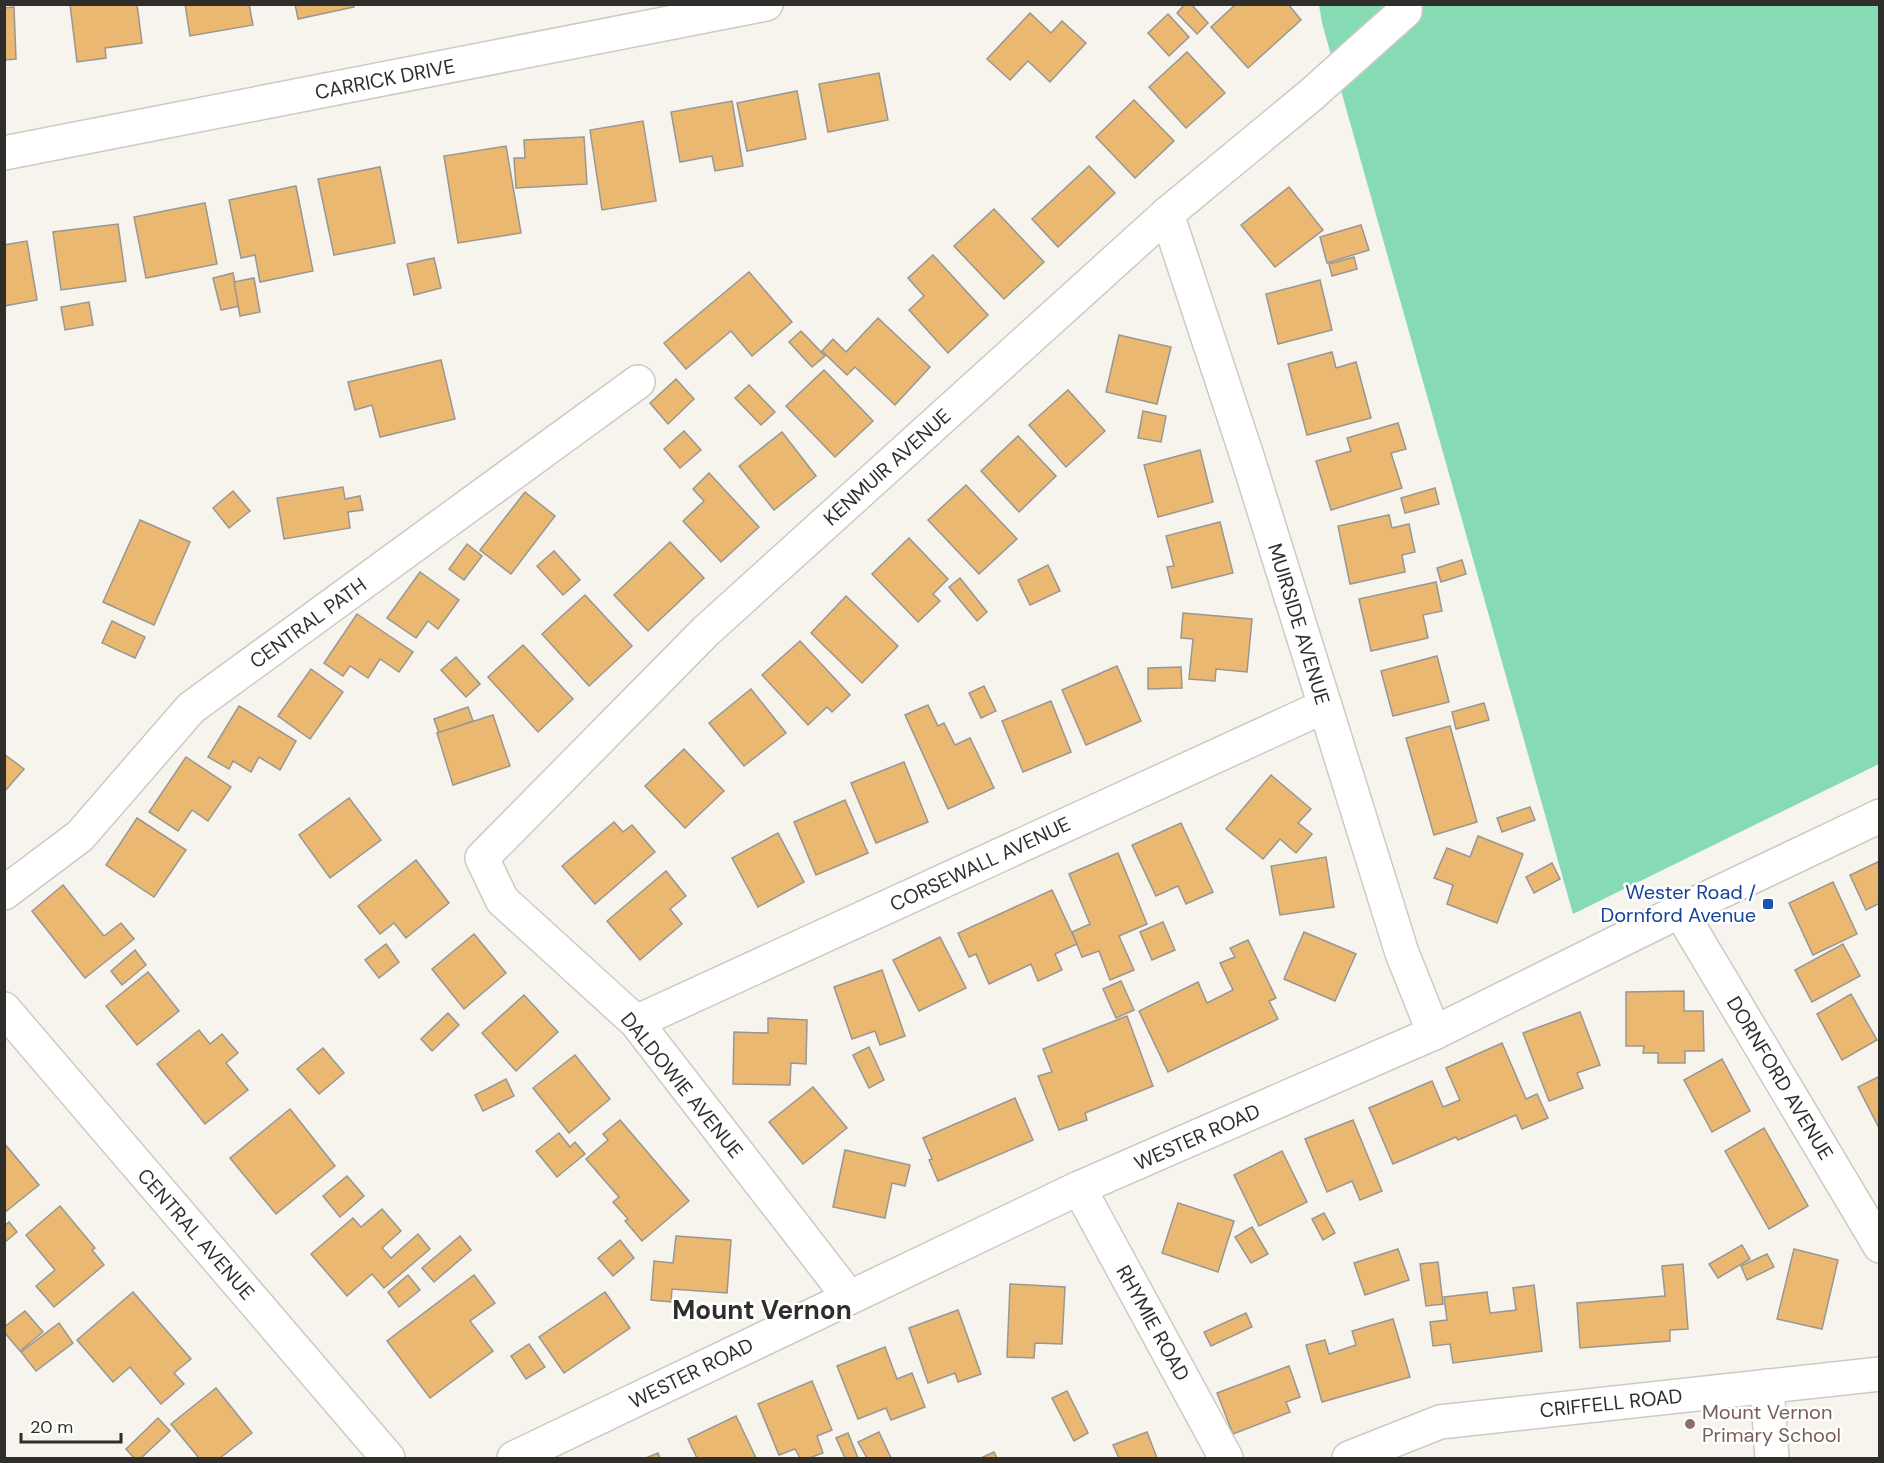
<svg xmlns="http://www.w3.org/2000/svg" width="1884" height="1463" font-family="'DM Sans',sans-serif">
<rect width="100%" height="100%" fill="#f7f3ed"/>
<polygon fill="#86dbb5" points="1319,5 1879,5 1879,764 1573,914 1322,23"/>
<g fill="#eab871" stroke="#9a9691" stroke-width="1.5">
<polygon points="70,4 137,4 142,43 105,48 106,58 77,62"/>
<polygon points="185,4 249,4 253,25 190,36"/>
<polygon points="295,4 353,4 354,7 298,19"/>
<polygon points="1185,4 1191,4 1208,23 1197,34 1177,13"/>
<polygon points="1236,4 1288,4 1301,20 1248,68 1211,27"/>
<polygon points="14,7 16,59 4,60 4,8"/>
<polygon points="1030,13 1051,33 1062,21 1086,43 1050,82 1028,61 1010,80 987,59"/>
<polygon points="1168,14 1189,37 1169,56 1148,33"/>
<polygon points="1187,52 1225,93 1186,128 1149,87"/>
<polygon points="879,73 888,120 828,132 819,84"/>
<polygon points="797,91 806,139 747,151 737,103"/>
<polygon points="1134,100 1174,141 1135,178 1096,137"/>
<polygon points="732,101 743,166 715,171 712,156 680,162 671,112"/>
<polygon points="643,121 656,201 602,210 590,130"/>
<polygon points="584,137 587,184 516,188 514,158 525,158 524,140"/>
<polygon points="506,146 521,233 458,243 444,156"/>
<polygon points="1089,166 1115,193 1058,247 1032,219"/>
<polygon points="380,167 395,243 334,255 318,179"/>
<polygon points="296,186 313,271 260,282 255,255 241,258 229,200"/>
<polygon points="1289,187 1323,230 1275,267 1241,225"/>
<polygon points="205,203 217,264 146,278 134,217"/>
<polygon points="994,209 1044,262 1004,299 954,246"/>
<polygon points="118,224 126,281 61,290 53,232"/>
<polygon points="1361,225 1369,250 1327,263 1320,237"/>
<polygon points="27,241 37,300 4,306 4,245"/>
<polygon points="933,255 988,315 948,353 909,310 924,296 908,278"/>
<polygon points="1354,257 1357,269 1332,276 1329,264"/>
<polygon points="434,258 441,288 414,295 407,264"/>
<polygon points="749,272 792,322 752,356 731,331 686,369 664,343"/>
<polygon points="233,273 240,306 221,310 213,278"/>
<polygon points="254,278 260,312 240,316 234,282"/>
<polygon points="1320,280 1332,330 1278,344 1266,294"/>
<polygon points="89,302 93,325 65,330 61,307"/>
<polygon points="878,318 930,367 895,405 855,367 847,375 822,351 833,339 846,352"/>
<polygon points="801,331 825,356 812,367 789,342"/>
<polygon points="1119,335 1171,347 1157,404 1106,392"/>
<polygon points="1332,352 1336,368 1356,362 1371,418 1307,435 1288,364"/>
<polygon points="441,360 455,419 380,437 372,405 355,410 348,382"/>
<polygon points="824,370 873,421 835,457 786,406"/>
<polygon points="676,379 694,399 668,424 650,403"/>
<polygon points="749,385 775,412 761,425 735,398"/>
<polygon points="1068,390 1105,431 1066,467 1029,425"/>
<polygon points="1143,411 1166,416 1161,442 1138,438"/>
<polygon points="1398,423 1406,449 1391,453 1402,488 1331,510 1316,461 1351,451 1347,438"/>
<polygon points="684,431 701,450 680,468 664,449"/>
<polygon points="782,432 816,476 774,510 739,466"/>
<polygon points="1018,436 1056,476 1019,512 981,471"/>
<polygon points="1200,450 1213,502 1158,517 1144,465"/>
<polygon points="709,473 759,527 721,562 683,521 704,501 693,489"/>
<polygon points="966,485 1017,539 979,574 928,520"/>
<polygon points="343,487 345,499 360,496 363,510 348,512 350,528 284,539 277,498"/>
<polygon points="1435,488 1439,504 1405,513 1401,498"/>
<polygon points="233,491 250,511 229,528 213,508"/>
<polygon points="525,492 555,516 511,574 480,550"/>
<polygon points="1389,515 1392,528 1409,524 1415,552 1402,555 1405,572 1350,584 1338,526"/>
<polygon points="140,520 190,542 154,625 103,602"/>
<polygon points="1220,522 1233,573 1172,588 1167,567 1174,566 1166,536"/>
<polygon points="909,538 948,579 933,594 940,601 918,622 872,574"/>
<polygon points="670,542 704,578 648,631 614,595"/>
<polygon points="467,544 482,556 464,580 449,569"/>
<polygon points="554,551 580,580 563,595 537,566"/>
<polygon points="1462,560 1466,574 1441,582 1437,568"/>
<polygon points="1048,565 1060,591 1030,605 1018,580"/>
<polygon points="420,572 459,600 438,629 428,621 416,638 387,618"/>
<polygon points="960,578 987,612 977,621 949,587"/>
<polygon points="1436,582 1442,611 1423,615 1428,638 1371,651 1359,599"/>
<polygon points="585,595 632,646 589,686 542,634"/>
<polygon points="846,596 898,646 862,683 811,633"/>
<polygon points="1183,613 1252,619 1247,672 1216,669 1215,681 1189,679 1193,639 1181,638"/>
<polygon points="357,614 413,652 399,672 380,659 368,678 350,666 343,676 324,663"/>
<polygon points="112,621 145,637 135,658 102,643"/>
<polygon points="800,641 850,695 832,712 827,707 808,725 762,675"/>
<polygon points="523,645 573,699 538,732 488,677"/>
<polygon points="1437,656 1449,702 1393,716 1381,671"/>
<polygon points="456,657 480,684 466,697 441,670"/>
<polygon points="1117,666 1141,721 1086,745 1062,690"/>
<polygon points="1181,667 1182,688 1148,689 1148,668"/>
<polygon points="311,669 343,692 310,739 278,716"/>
<polygon points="984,686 996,711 981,718 969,693"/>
<polygon points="751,689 786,733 744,766 709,723"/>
<polygon points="1051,701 1071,752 1023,772 1002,721"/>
<polygon points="1484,703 1489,720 1456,729 1452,712"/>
<polygon points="928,705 938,726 944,723 955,745 970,738 994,788 948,809 905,715"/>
<polygon points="239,706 296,741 280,770 259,757 251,772 233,761 229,769 208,757"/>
<polygon points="468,707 473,721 439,733 434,719"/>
<polygon points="493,715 510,766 453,785 437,733"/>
<polygon points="1450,726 1477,822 1434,835 1406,738"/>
<polygon points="684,749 724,791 685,828 645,786"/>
<polygon points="4,754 24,769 4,792"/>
<polygon points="186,757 231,787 208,821 192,810 178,831 149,812"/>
<polygon points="904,762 928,822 876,843 851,783"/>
<polygon points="1271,775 1311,809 1298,823 1312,834 1296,853 1280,839 1263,859 1226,829"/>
<polygon points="349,798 381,840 330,878 299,835"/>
<polygon points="845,800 868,853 816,875 794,822"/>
<polygon points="1530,807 1535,820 1502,832 1497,818"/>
<polygon points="137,818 186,850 154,897 106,865"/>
<polygon points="614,822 623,832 632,825 655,852 595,904 562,866"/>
<polygon points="1181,823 1213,892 1186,904 1178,886 1156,896 1132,845"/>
<polygon points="778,833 804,882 758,907 732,858"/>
<polygon points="1478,836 1523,854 1497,923 1447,904 1453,885 1434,878 1447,848 1470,857"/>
<polygon points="1118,853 1147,924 1119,936 1134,970 1110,980 1099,951 1082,957 1072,932 1090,924 1069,874"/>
<polygon points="1326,857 1334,907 1280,915 1271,866"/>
<polygon points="416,860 449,903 406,938 394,923 380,934 358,906"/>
<polygon points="1880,861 1880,903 1866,910 1850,875"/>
<polygon points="1552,863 1560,879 1534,893 1526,877"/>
<polygon points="666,871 686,896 670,909 682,924 640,960 607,921"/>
<polygon points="1833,882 1857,934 1813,955 1789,903"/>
<polygon points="63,885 104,936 121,923 134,939 85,978 32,911"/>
<polygon points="1052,890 1077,944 1055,954 1062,970 1038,981 1031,964 989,984 976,954 969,957 958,933"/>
<polygon points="1163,922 1175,950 1152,960 1140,932"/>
<polygon points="1304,932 1356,954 1335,1001 1284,979"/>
<polygon points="474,934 506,973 464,1009 432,969"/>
<polygon points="940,937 966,988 919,1011 893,960"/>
<polygon points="1248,940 1276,998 1269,1001 1278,1019 1168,1072 1139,1011 1198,982 1207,1003 1233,990 1220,963 1235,957 1230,948"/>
<polygon points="386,944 399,962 379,978 365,960"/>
<polygon points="1843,944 1860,976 1812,1002 1795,970"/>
<polygon points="135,950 146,965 122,985 111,971"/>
<polygon points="882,970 905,1036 880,1045 875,1031 852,1039 834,987"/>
<polygon points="148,972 179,1011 137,1045 106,1006"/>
<polygon points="1121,981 1134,1010 1116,1018 1103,989"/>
<polygon points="1684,991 1684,1011 1703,1011 1704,1051 1685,1051 1685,1063 1658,1063 1658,1053 1643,1053 1644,1046 1626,1046 1626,992"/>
<polygon points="1851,994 1877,1040 1842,1060 1817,1014"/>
<polygon points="524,995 558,1032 516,1071 482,1033"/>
<polygon points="1580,1012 1600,1065 1577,1073 1583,1088 1549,1101 1523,1033"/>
<polygon points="448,1013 459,1025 432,1051 421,1039"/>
<polygon points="1127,1016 1153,1086 1085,1113 1087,1120 1059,1130 1038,1076 1052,1072 1043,1049"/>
<polygon points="768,1018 807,1020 806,1064 791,1063 790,1085 733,1084 734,1032 768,1033"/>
<polygon points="199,1030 210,1044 222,1034 238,1053 226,1063 248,1090 205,1124 157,1064"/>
<polygon points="1502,1043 1526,1099 1537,1094 1548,1118 1522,1129 1516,1115 1458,1140 1456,1137 1393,1164 1369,1108 1432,1081 1443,1107 1460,1100 1446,1068"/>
<polygon points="869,1047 884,1080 869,1088 853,1055"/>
<polygon points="323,1048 344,1073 319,1094 297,1069"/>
<polygon points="575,1055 610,1099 569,1133 533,1088"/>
<polygon points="1722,1059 1750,1111 1712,1132 1684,1080"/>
<polygon points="1880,1076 1880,1130 1858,1087"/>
<polygon points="506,1079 514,1096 483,1111 475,1095"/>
<polygon points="813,1087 847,1128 803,1164 769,1122"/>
<polygon points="1015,1098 1033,1140 938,1181 929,1160 932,1159 923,1138"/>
<polygon points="290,1109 335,1166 276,1214 230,1158"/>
<polygon points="620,1120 689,1201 642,1241 625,1221 628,1219 613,1202 619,1197 586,1159 608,1140 603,1134"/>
<polygon points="1353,1120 1382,1191 1360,1200 1352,1181 1327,1192 1305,1139"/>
<polygon points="1764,1128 1808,1206 1769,1229 1725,1151"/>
<polygon points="559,1133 570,1147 575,1142 585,1154 557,1177 536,1151"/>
<polygon points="4,1143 39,1185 4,1213"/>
<polygon points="845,1150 910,1165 905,1186 892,1183 885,1218 833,1207"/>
<polygon points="1282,1151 1307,1202 1259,1226 1234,1175"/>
<polygon points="347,1176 364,1196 340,1217 323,1196"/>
<polygon points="1178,1203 1234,1221 1218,1272 1162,1253"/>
<polygon points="60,1206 95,1248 92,1250 104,1265 54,1307 36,1286 55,1270 26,1235"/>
<polygon points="382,1209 401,1231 382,1248 391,1258 418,1234 430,1249 384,1288 372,1274 347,1296 311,1254 353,1218 361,1227"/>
<polygon points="1324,1213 1335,1233 1323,1240 1312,1219"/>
<polygon points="9,1222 17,1232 4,1243 4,1226"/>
<polygon points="1252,1227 1268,1254 1251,1263 1235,1237"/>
<polygon points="460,1236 471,1250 434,1282 422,1268"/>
<polygon points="676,1236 731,1240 727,1293 672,1289 671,1302 651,1300 654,1261 673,1263"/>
<polygon points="620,1240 634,1258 613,1276 598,1258"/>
<polygon points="1742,1245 1750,1259 1718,1278 1709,1264"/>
<polygon points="1398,1249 1409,1280 1365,1295 1354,1263"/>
<polygon points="1794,1249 1838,1260 1822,1329 1777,1319"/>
<polygon points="1767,1254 1774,1267 1747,1280 1741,1266"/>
<polygon points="1438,1262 1443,1304 1426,1306 1420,1264"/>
<polygon points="1683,1264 1688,1329 1670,1330 1670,1341 1580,1348 1577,1303 1665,1296 1662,1266"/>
<polygon points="408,1275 420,1290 399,1307 388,1292"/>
<polygon points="474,1275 495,1303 470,1321 493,1351 430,1398 387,1341"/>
<polygon points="1010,1284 1065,1287 1062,1344 1035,1343 1034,1358 1007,1357"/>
<polygon points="1534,1285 1542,1351 1453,1363 1450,1344 1433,1346 1430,1322 1447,1320 1444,1297 1487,1292 1490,1313 1516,1310 1513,1288"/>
<polygon points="133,1292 191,1359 174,1373 184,1384 161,1404 130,1367 113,1382 77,1340"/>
<polygon points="605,1292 630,1328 564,1373 539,1337"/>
<polygon points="958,1310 981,1374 958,1382 955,1373 928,1383 909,1328"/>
<polygon points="25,1311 43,1332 20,1351 4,1332 4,1327"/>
<polygon points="1246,1313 1252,1327 1211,1346 1204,1332"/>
<polygon points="1393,1319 1410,1377 1322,1402 1306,1345 1325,1340 1329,1354 1356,1345 1352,1331"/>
<polygon points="59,1323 73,1343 36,1371 21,1352"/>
<polygon points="529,1344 545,1367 526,1379 511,1356"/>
<polygon points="885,1347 897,1379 912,1373 925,1407 891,1420 886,1408 858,1419 837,1366"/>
<polygon points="1289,1366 1300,1397 1286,1402 1290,1412 1233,1434 1217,1393"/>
<polygon points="812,1381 832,1430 817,1436 823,1453 809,1458 800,1458 795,1449 779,1455 758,1404"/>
<polygon points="216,1388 252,1433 220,1458 199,1458 171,1424"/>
<polygon points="1067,1391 1088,1433 1074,1441 1052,1398"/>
<polygon points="736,1416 756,1458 697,1458 688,1439"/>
<polygon points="158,1418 170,1431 141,1458 134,1458 126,1449"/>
<polygon points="879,1432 891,1458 867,1458 858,1442"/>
<polygon points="1147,1432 1157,1458 1119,1458 1113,1445"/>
<polygon points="848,1433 858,1458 845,1458 836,1438"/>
<polygon points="994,1452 997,1458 981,1458"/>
<polygon points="658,1453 660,1458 646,1458"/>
</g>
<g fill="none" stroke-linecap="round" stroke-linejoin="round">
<defs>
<g id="minor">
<polyline points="4,153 766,4"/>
<polyline points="1167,214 1248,459 1402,953 1434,1033"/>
<polyline points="4,893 80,836 191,708 638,382"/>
<polyline points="1680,911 1880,1246"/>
<polyline points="4,1009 388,1458"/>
<polyline points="636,1022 1325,706"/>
<polyline points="1079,1188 1226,1458"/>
<polyline points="849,1297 636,1022 502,900 482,858 706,631 1167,214 1311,95 1405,11 1405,4"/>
<polyline points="1767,1386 1772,1458"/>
<polyline points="514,1458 1079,1188 1434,1033 1680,911 1880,816"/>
<polyline points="1349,1458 1440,1422 1880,1374"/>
</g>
</defs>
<use href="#minor" stroke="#cdcac4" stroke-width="36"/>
<use href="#minor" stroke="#fff" stroke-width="33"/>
</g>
<rect fill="#1a4fb4" stroke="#fff" stroke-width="2" x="1762" y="898" width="12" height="12" rx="3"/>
<circle fill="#8d6e63" stroke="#fff" stroke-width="2" cx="1690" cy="1424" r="6"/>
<g text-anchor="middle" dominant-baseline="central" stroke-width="5" stroke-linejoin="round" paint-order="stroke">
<g font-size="20" fill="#2f2e2b" stroke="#fff">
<text transform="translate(385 79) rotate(-11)">CARRICK DRIVE</text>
<text transform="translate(887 467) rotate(-42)">KENMUIR AVENUE</text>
<text transform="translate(308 623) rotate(-36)">CENTRAL PATH</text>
<text transform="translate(1299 624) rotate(73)">MUIRSIDE AVENUE</text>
<text transform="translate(980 864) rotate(-25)">CORSEWALL AVENUE</text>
<text transform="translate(1780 1078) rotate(59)">DORNFORD AVENUE</text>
<text transform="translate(682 1085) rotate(51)">DALDOWIE AVENUE</text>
<text transform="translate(1197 1137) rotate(-24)">WESTER ROAD</text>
<text transform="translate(196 1234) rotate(49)">CENTRAL AVENUE</text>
<text transform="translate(1153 1323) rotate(61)">RHYMIE ROAD</text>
<text transform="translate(691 1373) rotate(-26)">WESTER ROAD</text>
<text transform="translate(1611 1403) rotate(-6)">CRIFFELL ROAD</text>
</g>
<g font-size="20" fill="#164399" stroke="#fff" text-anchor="end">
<text x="1756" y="892">Wester Road /<tspan x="1756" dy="23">Dornford Avenue</tspan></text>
</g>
<g font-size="20" fill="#785e54" stroke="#fff" text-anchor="start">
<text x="1702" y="1412">Mount Vernon<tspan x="1702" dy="23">Primary School</tspan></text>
</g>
<g font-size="26" font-weight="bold" fill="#2f2e2b" stroke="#fff">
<text x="762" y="1310">Mount Vernon</text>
</g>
</g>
<rect width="1884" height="1463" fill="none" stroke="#2f2e2b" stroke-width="12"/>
<path d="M21 1433v9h100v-9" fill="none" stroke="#2f2e2b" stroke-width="3"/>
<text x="30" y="1433" font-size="18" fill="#2f2e2b" stroke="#ffffff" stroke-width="4.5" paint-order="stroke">20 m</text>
</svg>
